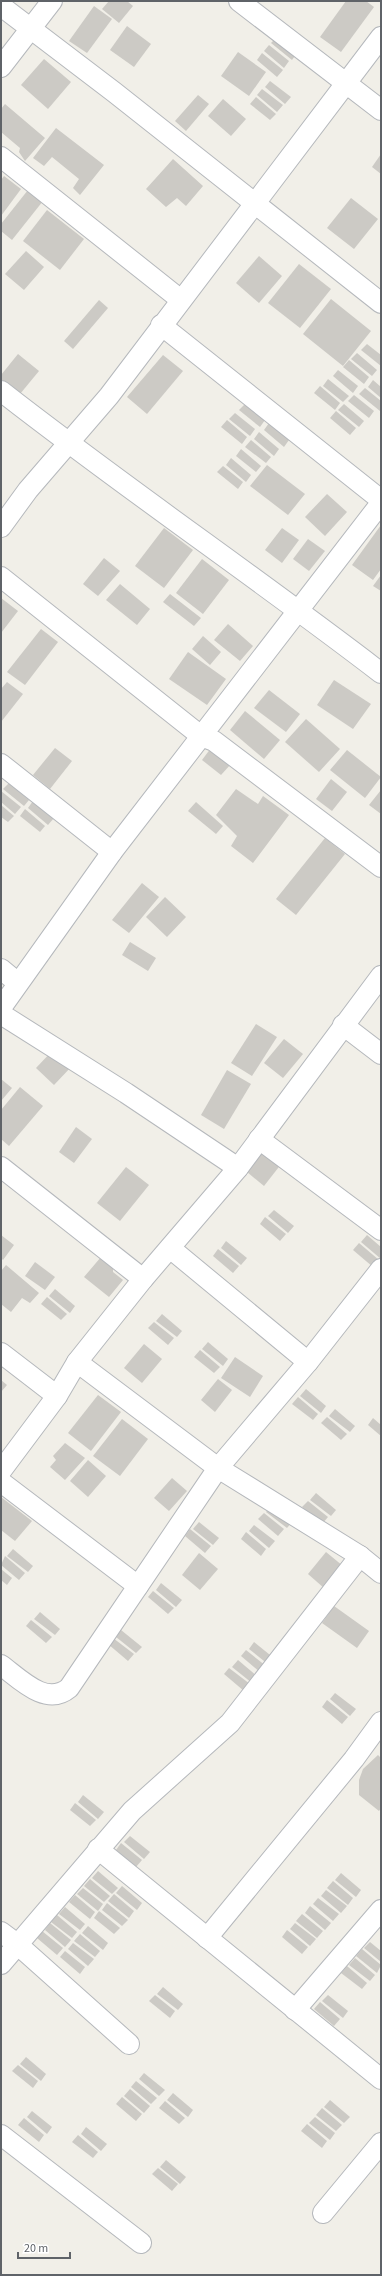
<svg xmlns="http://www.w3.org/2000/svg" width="382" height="2276" font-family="'Source Sans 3',sans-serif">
<rect width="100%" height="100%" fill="#f1efe8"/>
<g fill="#cccac5">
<polygon points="109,1 127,1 133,6 119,23 102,9"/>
<polygon points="346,1 366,1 374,7 341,52 320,37"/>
<polygon points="94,6 112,19 87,53 69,41"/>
<polygon points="127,26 151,44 134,67 110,50"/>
<polygon points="277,37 297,53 292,60 271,43"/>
<polygon points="269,45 289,61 284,68 264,51"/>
<polygon points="238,52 266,72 249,96 221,76"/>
<polygon points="262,53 283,70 277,77 257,60"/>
<polygon points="44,59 71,82 48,109 21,85"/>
<polygon points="270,81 291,97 285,104 265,87"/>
<polygon points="262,89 283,105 277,112 257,95"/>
<polygon points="198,95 209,104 186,131 175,121"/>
<polygon points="256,97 276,114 270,120 250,104"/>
<polygon points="223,99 246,119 231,136 208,116"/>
<polygon points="5,104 45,138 25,161 19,152 20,148 1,132 1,109"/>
<polygon points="56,128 104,165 80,195 73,188 79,179 52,157 44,166 33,158"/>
<polygon points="381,154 381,174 372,167"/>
<polygon points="173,159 203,186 186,206 177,198 166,207 146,189"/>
<polygon points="4,176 21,189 1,216 1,180"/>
<polygon points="28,190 43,201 12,240 1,231 1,224"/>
<polygon points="351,198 378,219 354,249 327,228"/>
<polygon points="47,210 84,239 60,270 23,241"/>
<polygon points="26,251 44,267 24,290 5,274"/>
<polygon points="259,256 282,276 259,303 236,283"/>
<polygon points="299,264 331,289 300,328 268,303"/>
<polygon points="331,299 371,331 343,366 303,334"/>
<polygon points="99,300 108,308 73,349 64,341"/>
<polygon points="367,344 381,355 381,366 361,350"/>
<polygon points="357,353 377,370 372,376 351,359"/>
<polygon points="18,354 39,371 20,394 1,379 1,375"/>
<polygon points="163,355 183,371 147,414 127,397"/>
<polygon points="349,360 369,377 364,384 343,367"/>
<polygon points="338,370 358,386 353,393 333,376"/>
<polygon points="328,379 349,396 343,402 323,386"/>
<polygon points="373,380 381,387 381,398 368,387"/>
<polygon points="320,386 340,403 335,410 314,393"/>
<polygon points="365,388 381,401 380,411 359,394"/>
<polygon points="354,395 374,411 369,418 348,401"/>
<polygon points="245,404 265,420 260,427 239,410"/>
<polygon points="344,404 364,421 359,427 338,410"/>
<polygon points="336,411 356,428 350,435 330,418"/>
<polygon points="235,413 255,429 250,436 229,419"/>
<polygon points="227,420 247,437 242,444 221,427"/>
<polygon points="269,423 289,440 284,447 264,430"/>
<polygon points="259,432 279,449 274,456 254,439"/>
<polygon points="251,440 271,457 266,463 245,447"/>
<polygon points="241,449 261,466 256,472 236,456"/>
<polygon points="231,458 251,475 246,482 226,465"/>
<polygon points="267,465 305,494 288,515 250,486"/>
<polygon points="223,466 243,482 238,489 217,472"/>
<polygon points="327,494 347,512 325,536 305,517"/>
<polygon points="381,525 381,569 373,580 352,565"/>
<polygon points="164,528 193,550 164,588 135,566"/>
<polygon points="282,528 299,540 282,563 265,550"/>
<polygon points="308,539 325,551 309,571 293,559"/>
<polygon points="104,558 120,571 98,596 83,584"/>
<polygon points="202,559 229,580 203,614 176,593"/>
<polygon points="381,575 381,591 373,586"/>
<polygon points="120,584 150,609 137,625 106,600"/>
<polygon points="170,594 201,618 194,626 163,602"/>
<polygon points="1,598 18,611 1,633"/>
<polygon points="228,624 253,646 240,661 214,640"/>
<polygon points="41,629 58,642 25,685 7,672"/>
<polygon points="203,636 221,652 210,665 192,649"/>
<polygon points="188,652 226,679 207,705 169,679"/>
<polygon points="334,680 371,704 353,729 317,705"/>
<polygon points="7,682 23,694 1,722 1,689"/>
<polygon points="269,690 300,714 286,732 254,708"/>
<polygon points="245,711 280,740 264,759 230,730"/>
<polygon points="306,719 340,749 319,772 285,742"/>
<polygon points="55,748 72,761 50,789 33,775"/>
<polygon points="211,748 231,764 221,775 202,760"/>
<polygon points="347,750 381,777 365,798 330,770"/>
<polygon points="331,779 347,792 332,811 316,799"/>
<polygon points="9,783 29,800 24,806 3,789"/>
<polygon points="236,789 258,804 263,796 289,815 253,863 231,846 237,836 216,815"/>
<polygon points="381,790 381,814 369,805"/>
<polygon points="1,791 21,807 15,814 1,802"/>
<polygon points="33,801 54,818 48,825 28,808"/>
<polygon points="196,802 223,826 216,834 188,811"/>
<polygon points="1,805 14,816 8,822 1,817"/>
<polygon points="25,809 45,826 40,832 20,816"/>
<polygon points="325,838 345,854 296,915 276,899"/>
<polygon points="142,883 159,897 129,933 112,920"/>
<polygon points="165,897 186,917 167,937 146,917"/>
<polygon points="130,942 156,958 148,971 122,955"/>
<polygon points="256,1024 277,1037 252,1076 231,1063"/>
<polygon points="284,1039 303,1054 283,1078 264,1063"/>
<polygon points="54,1049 72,1066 54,1085 36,1068"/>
<polygon points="227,1070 251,1084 224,1129 201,1115"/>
<polygon points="1,1079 12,1088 1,1101"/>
<polygon points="20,1087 43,1106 9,1146 1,1139 1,1110"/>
<polygon points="76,1127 92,1139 74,1163 59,1152"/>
<polygon points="264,1150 282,1163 264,1186 247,1172"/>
<polygon points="126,1167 149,1185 120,1221 97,1203"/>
<polygon points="274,1210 294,1226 288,1233 268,1216"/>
<polygon points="265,1217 286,1234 280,1241 260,1224"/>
<polygon points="1,1235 14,1245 3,1260 1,1258"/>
<polygon points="367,1235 381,1247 381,1259 361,1242"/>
<polygon points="226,1241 247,1258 241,1265 221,1248"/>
<polygon points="359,1243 379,1260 373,1267 353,1250"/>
<polygon points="218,1249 239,1266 233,1273 213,1256"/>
<polygon points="101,1257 113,1265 113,1272 123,1280 109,1297 84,1277"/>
<polygon points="35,1262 55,1277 45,1290 25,1276"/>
<polygon points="6,1265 39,1293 30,1303 22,1298 11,1312 1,1304 1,1271"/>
<polygon points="55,1289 75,1306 70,1313 49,1296"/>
<polygon points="47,1297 67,1314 61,1320 41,1304"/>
<polygon points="162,1314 182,1331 177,1337 156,1321"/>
<polygon points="154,1322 174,1338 168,1345 148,1328"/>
<polygon points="208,1342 228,1359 223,1366 202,1349"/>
<polygon points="144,1344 162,1359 142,1383 124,1368"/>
<polygon points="200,1350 220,1367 214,1373 194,1357"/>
<polygon points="235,1357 263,1376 250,1397 221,1378"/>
<polygon points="218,1379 232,1390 215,1412 201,1400"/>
<polygon points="1,1380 7,1385 1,1392"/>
<polygon points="306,1389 326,1406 321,1413 300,1396"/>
<polygon points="98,1395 121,1412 91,1451 68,1433"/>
<polygon points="298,1397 318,1414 313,1420 292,1404"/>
<polygon points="335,1409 355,1426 350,1432 329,1416"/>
<polygon points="327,1417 347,1434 341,1440 321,1423"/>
<polygon points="373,1418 381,1425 381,1436 368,1425"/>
<polygon points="122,1419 148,1439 120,1476 93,1456"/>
<polygon points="65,1443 85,1458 65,1480 50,1467 56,1460 53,1456"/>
<polygon points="88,1460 106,1476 88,1497 70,1481"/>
<polygon points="172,1478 187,1491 169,1511 154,1498"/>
<polygon points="316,1493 336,1510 331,1516 310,1500"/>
<polygon points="1,1497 32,1521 15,1541 1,1530"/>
<polygon points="308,1501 328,1517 322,1524 302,1507"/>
<polygon points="272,1505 292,1522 287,1528 266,1512"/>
<polygon points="264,1513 284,1529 278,1536 258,1519"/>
<polygon points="199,1522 219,1538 213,1545 193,1529"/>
<polygon points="254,1525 275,1541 269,1548 249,1531"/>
<polygon points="190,1529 211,1546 205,1553 185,1536"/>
<polygon points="246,1532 266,1549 261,1556 241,1539"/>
<polygon points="13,1549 33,1566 28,1572 7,1556"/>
<polygon points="326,1552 343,1566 324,1588 308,1574"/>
<polygon points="199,1553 218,1569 200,1590 182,1575"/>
<polygon points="5,1556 25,1573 19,1580 1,1565"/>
<polygon points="1,1569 12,1578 7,1585 1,1580"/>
<polygon points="161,1583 182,1600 176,1607 156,1590"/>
<polygon points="153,1591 174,1608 168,1614 148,1597"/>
<polygon points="334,1606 369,1631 357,1648 322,1623"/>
<polygon points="40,1612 60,1629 55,1635 34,1619"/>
<polygon points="31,1620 52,1637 46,1643 26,1626"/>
<polygon points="121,1630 142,1647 136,1653 116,1637"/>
<polygon points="113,1638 134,1654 128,1661 108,1644"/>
<polygon points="254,1642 275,1659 269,1665 249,1649"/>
<polygon points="246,1650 266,1666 261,1673 241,1656"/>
<polygon points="238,1660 258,1677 252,1683 232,1667"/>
<polygon points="229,1668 250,1684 244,1691 224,1674"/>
<polygon points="335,1693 356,1709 350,1716 330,1699"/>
<polygon points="327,1700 348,1717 342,1724 322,1707"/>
<polygon points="378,1755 381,1758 381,1808 379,1811 359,1795 359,1780 363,1769"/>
<polygon points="83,1795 104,1812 98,1819 78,1802"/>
<polygon points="75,1803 96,1820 90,1826 70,1810"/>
<polygon points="130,1836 150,1852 144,1859 124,1842"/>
<polygon points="121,1843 142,1860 136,1867 116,1850"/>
<polygon points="98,1871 118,1888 112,1894 92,1878"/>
<polygon points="341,1873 361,1890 356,1897 335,1880"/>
<polygon points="90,1879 110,1896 104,1902 84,1886"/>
<polygon points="333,1881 353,1898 348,1905 327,1888"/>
<polygon points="122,1886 142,1903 137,1910 116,1893"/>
<polygon points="83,1888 103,1904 98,1911 77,1894"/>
<polygon points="326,1890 347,1906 341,1913 321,1896"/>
<polygon points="114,1894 134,1911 129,1918 108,1901"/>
<polygon points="75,1895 95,1912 90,1919 69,1902"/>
<polygon points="318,1898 339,1914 333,1921 313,1904"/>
<polygon points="107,1903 128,1920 122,1926 102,1910"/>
<polygon points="310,1906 331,1923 325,1930 305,1913"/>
<polygon points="65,1907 85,1924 80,1930 59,1914"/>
<polygon points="99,1911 120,1928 114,1934 94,1918"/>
<polygon points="302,1914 323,1931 317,1938 296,1921"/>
<polygon points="57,1915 77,1932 72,1938 51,1922"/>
<polygon points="50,1923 71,1940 65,1947 45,1930"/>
<polygon points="295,1923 316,1939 310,1946 290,1929"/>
<polygon points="88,1926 108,1943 103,1950 82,1933"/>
<polygon points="287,1930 308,1947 302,1954 282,1937"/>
<polygon points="42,1931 63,1948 57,1955 37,1938"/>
<polygon points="80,1934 100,1951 95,1957 74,1941"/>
<polygon points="370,1942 381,1951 381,1962 364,1948"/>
<polygon points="73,1943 94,1959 88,1966 68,1949"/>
<polygon points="362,1949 381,1965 377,1973 356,1956"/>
<polygon points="65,1951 85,1967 80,1974 60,1957"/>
<polygon points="355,1958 375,1975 370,1981 349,1965"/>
<polygon points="347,1966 367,1983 362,1989 341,1973"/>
<polygon points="163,1987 183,2004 178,2010 157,1994"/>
<polygon points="155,1995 175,2011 170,2018 149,2001"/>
<polygon points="328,1995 348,2011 343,2018 322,2001"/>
<polygon points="320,2002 340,2019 334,2026 314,2009"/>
<polygon points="26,2057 46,2074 41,2081 20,2064"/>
<polygon points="18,2065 38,2081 33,2088 12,2071"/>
<polygon points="144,2073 165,2090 159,2096 139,2079"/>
<polygon points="136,2081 157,2098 151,2104 131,2087"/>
<polygon points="130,2089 150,2106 144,2113 124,2096"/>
<polygon points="173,2093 193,2110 188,2117 167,2100"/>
<polygon points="122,2097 142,2114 136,2121 116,2104"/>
<polygon points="330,2100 350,2117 344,2123 324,2107"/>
<polygon points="165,2101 185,2118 179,2124 159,2108"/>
<polygon points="322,2108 342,2125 336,2131 316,2115"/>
<polygon points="32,2111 52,2127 47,2134 27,2117"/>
<polygon points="315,2117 335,2133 330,2140 309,2123"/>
<polygon points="24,2118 44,2135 39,2142 18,2125"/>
<polygon points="307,2124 327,2141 322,2148 301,2131"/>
<polygon points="86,2127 107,2144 101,2151 81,2134"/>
<polygon points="78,2135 98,2152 93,2158 72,2142"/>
<polygon points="166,2160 186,2177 180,2184 160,2167"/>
<polygon points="158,2168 178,2184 172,2191 152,2174"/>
</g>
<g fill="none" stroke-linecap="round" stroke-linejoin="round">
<defs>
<g id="minor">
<polyline points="239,1 381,110"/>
<polyline points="1,6 114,92 381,303"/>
<polyline points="1,67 52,1"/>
<polyline points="1,157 181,300"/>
<polyline points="161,325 381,500"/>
<path d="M1 391C125 488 256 577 381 673"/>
<polyline points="1,527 28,490 109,396 381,37"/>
<polyline points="1,577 201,736 214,741 381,867"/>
<polyline points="1,764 112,852"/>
<polyline points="1,969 18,983"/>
<polyline points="1,1008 112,852 381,503"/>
<polyline points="1,1014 126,1093 238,1168"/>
<polyline points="343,1025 381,1054"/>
<polyline points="259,1139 381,1230"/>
<polyline points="1,1167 143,1279"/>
<polyline points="170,1248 308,1362"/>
<polyline points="1,1353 57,1396"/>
<polyline points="77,1362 218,1468 360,1556 381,1573"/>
<polyline points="1,1471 57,1396 77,1362 143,1279 238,1168 381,976"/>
<polyline points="1,1482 138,1586"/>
<path d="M1 1665C20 1679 46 1707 69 1688L218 1468 308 1362 381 1269"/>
<polyline points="98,1849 381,2079"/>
<polyline points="1,1932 17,1944 129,2044"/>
<polyline points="207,1938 354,1759 381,1722"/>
<polyline points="1,1964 132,1811 230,1723 360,1556"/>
<polyline points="295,2010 381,1910"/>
<polyline points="1,2135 141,2243"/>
<polyline points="323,2213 381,2143"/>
</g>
</defs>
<use href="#minor" stroke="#b5b8bc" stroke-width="22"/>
<use href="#minor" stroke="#fff" stroke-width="20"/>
</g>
<rect width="382" height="2276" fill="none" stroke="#5f6368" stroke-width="4"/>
<path d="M18 2252v6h52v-6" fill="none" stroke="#5f6368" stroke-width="2"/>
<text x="24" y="2252" font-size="12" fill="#5f6368" stroke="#ffffff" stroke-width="3" paint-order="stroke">20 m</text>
</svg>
